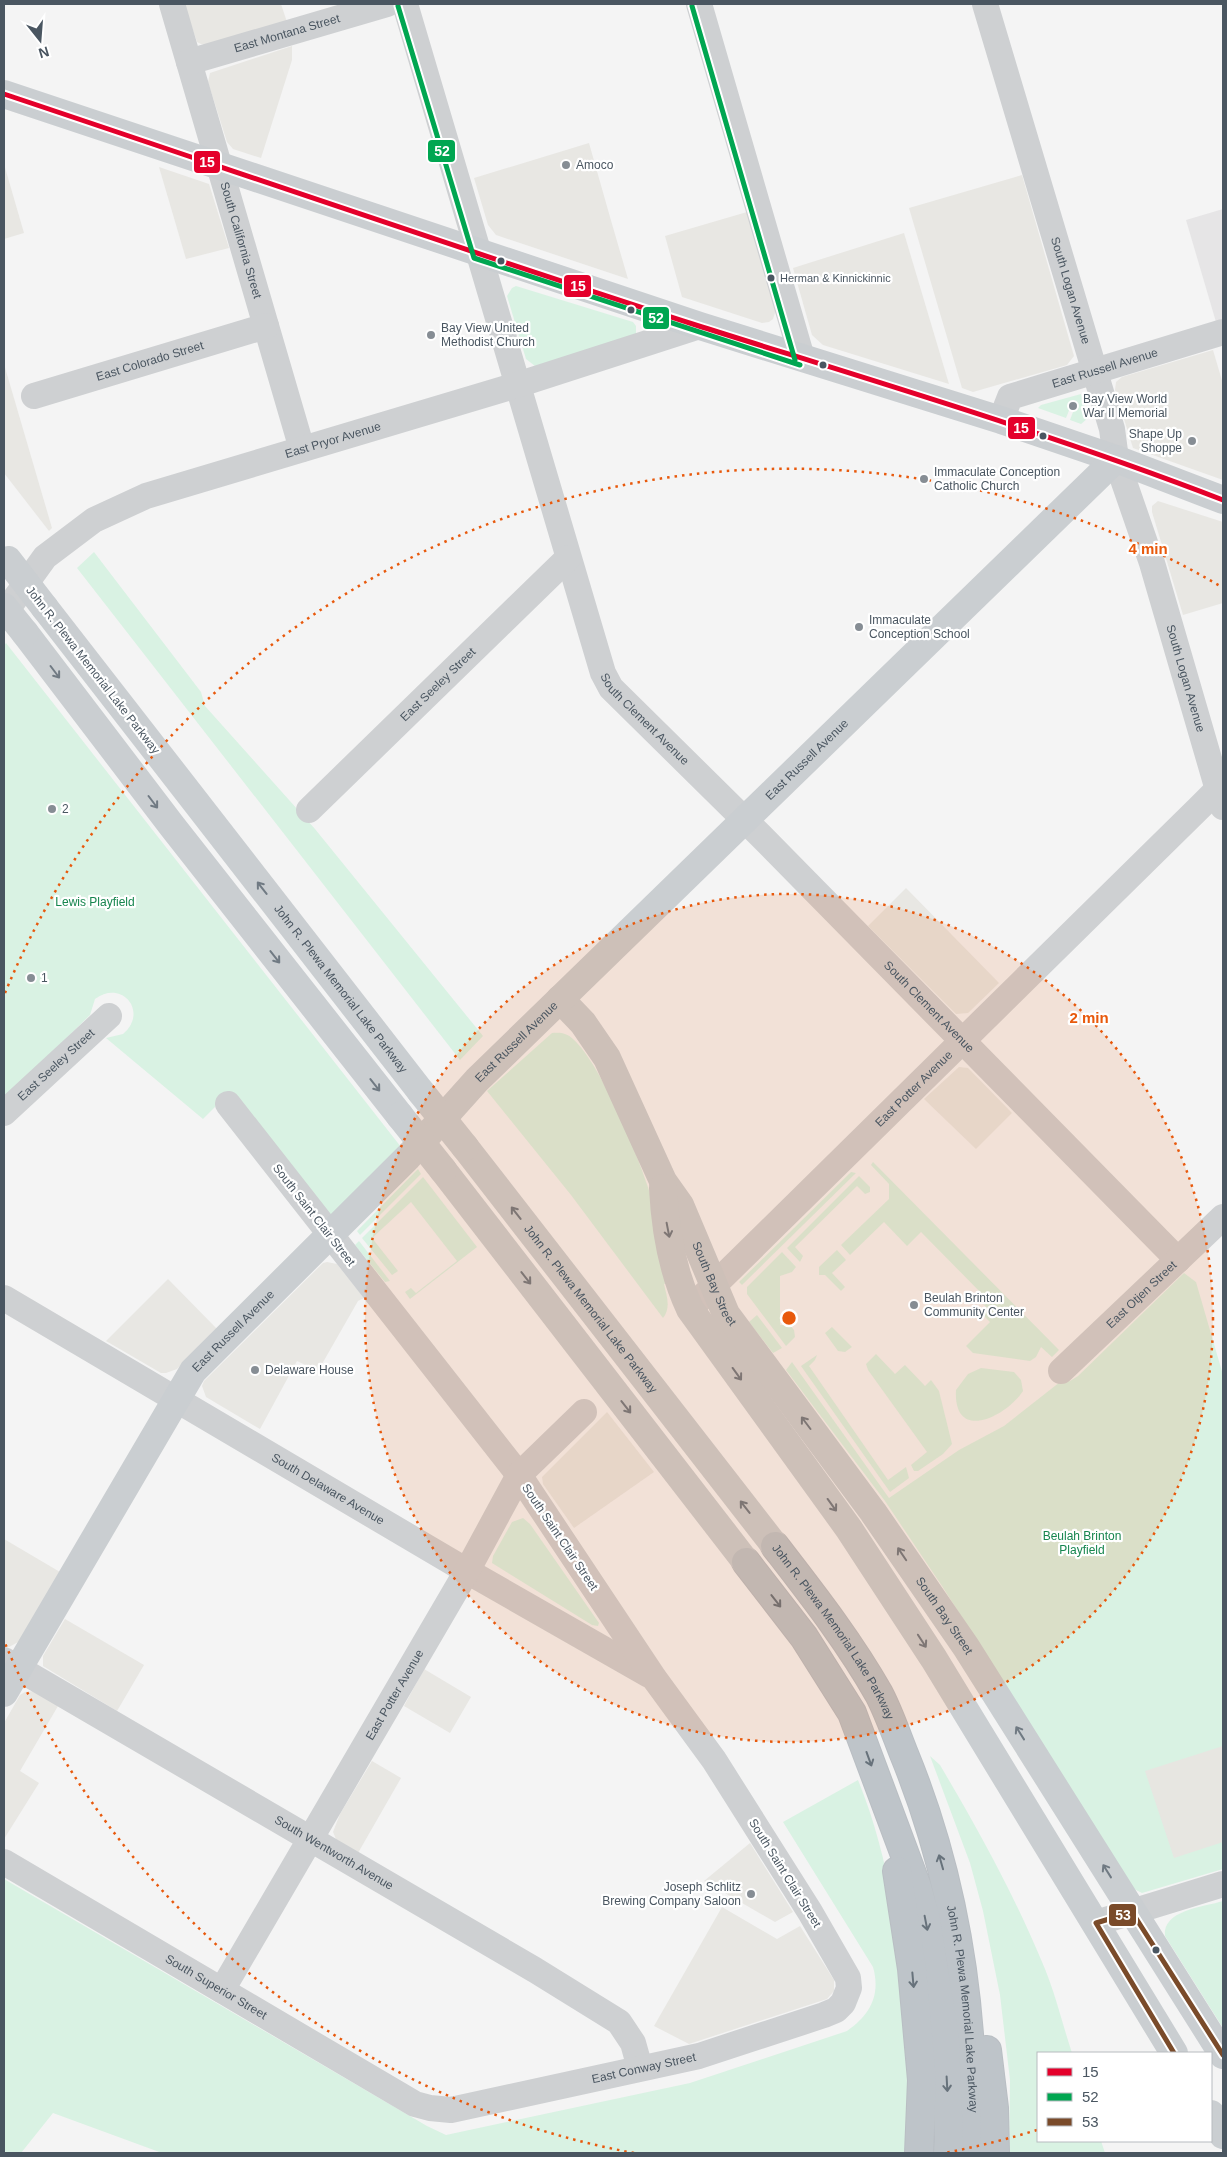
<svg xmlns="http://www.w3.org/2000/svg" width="1227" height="2157" font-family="Helvetica,sans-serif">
<rect width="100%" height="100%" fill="#f4f4f4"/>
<g fill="#e8e7e3">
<polygon points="184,4 281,4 287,22 207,45 201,44 197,42"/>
<polygon points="292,46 292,60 261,158 233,149 227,142 208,82 210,73"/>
<polygon points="589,143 610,217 628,279 496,235 488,225 474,178"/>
<polygon points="4,164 24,233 4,239"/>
<polygon points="159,167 209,184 229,248 186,259"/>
<polygon points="1022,175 1074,356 1067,365 973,392 962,388 909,208"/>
<polygon points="747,212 776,310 773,319 769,322 762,323 682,297 665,236"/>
<polygon points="904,233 949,384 823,345 812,335 793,268"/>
<polygon points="1213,350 1223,384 1223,480 1133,448 1115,390 1116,382 1122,377"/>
<polygon points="4,364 52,528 49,531 4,473"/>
<polygon points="1158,501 1223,522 1223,603 1183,615 1152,512 1152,506"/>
<polygon points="906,888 999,983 968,1013 956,1014 868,926"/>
<polygon points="959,1067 968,1068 1012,1113 976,1149 924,1099"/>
<polygon points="327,1262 337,1264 364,1298 358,1301 318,1371 297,1361 260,1429 206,1397 202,1386 204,1381 323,1263"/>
<polygon points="168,1279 217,1329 177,1369 166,1373 161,1373 106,1341"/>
<polygon points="607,1412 654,1472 574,1528 543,1484 542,1477"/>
<polygon points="4,1539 60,1572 20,1641 9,1647 4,1646"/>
<polygon points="65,1619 144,1665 117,1711 43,1666 43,1656"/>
<polygon points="424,1669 471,1697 450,1733 404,1706"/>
<polygon points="34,1691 58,1706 20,1771 39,1783 4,1839 4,1723 20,1695 25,1692"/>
<polygon points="372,1761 401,1778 358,1853 336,1839 333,1832 340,1814"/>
<polygon points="750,1843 793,1912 775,1922 704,1881"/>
<polygon points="722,1907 777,1939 800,1926 834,1980 834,1991 827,1999 689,2044 654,2026"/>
</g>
<polygon fill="#e6e5e6" points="1223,209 1223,320 1216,322 1186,220"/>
<g fill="#d9f2e3">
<polygon points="516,286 633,322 636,326 636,335 535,366 526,359 507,296 512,288"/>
<polygon points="1081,394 1088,418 1081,424 1070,420 1076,404 1072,403 1066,418 1038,408 1041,405"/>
<polygon points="94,552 201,692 205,706 315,829 483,1036 460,1060 77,568"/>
<path d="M6 643 401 1147 329 1219 228 1094 203 1119 106 1038 123 1034C149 1012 122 979 95 999L90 1015 4 1099V646Z"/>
<path d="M552 1033C560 1032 567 1033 573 1039 601 1063 643 1166 653 1203 660 1229 663 1257 668 1283L664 1284C667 1297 671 1308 663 1318L571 1195 487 1091Z"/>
<polygon points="873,1162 1059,1350 1052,1357 1041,1347 1036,1357 1030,1361 973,1353 966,1346 990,1322 980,1312 986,1307 982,1303 986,1298 921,1232 907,1246 884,1222 850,1255 841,1245 889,1199 889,1184 871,1165"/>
<polygon points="418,1169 421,1174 360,1235 357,1231"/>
<polygon points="851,1172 856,1173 742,1285 739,1282"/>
<polygon points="859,1176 870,1187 870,1192 865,1194 857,1186 795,1247 803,1256 800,1262 787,1248"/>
<polygon points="423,1177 477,1247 410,1299 405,1292 411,1288 416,1293 457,1261 411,1202 372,1238 398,1271 392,1275 362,1238"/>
<polygon points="359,1241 390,1281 385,1282 355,1245"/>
<polygon points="837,1250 846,1260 832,1273 845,1287 841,1291 825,1275 819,1275 819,1267"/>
<polygon points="782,1252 796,1267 792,1272 780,1276 780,1325 790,1325 794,1330 795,1337 786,1346 747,1294 747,1287"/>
<polygon points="1184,1273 1196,1282 1223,1375 1223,1869 1142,1893 1134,1889 942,1586 885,1501 786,1370 792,1362 889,1498 959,1450 1004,1426 1060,1382 1070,1381 1078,1376"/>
<polygon points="757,1315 782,1348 773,1353 749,1322"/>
<polygon points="832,1327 852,1347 845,1352 838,1351 825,1333"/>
<polygon points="876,1354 895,1374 905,1365 925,1386 931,1380 939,1391 952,1444 943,1454 918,1471 914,1471 911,1465 927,1452 868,1370 866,1364"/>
<polygon points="817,1355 815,1360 809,1366 888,1480 906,1467 909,1478 890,1492 801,1366"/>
<path d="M981 1368 1014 1372 1021 1380 1023 1391C1006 1417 953 1443 956 1390L968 1374Z"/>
<polygon points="523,1518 530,1524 599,1623 598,1626 592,1625 492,1563 493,1556 512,1522"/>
<path d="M930 1756 940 1765C979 1831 1016 1898 1045 1969 1056 1996 1063 2026 1072 2053H1038V2141H1101L1105 2153H1009L1010 2080 1000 1995 983 1911 970 1863Z"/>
<path d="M858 1780C906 1898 906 2027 912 2153H162L53 2113 21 2153H4V1879L427 2126 446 2135 690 2083 847 2031C870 2015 881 1995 873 1967L783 1822Z"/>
<path d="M1223 1901V2028L1165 1936C1162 1910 1204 1907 1223 1901Z"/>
</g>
<polygon fill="#e7e6e1" points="1223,1746 1223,1842 1174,1858 1145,1771"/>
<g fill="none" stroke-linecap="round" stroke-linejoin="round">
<defs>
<g id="highway">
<path id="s20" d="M775 1546C812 1594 849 1641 879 1694 889 1713 896 1734 904 1754 945 1854 966 1958 971 2066 973 2095 975 2124 973 2153"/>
<polyline points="746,1562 804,1637 852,1713 917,1887 926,1919 945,2039 949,2139 948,2153"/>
<polyline points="897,1871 912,1969 922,2080 919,2153"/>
<polyline points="987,2050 994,2108 995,2153"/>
</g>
</defs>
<use href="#highway" stroke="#b9bec3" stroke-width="30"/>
<g stroke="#ced0d2" stroke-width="26">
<path id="s1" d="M172 4 302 449"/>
<path id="s2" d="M405 4 603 673 611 688 760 835 1178 1260"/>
<polyline points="699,4 802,358"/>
<path id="s3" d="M985 4 1112 429 1116 459 1152 563 1223 807"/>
<path id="s4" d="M189 62 387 4"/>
<path id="s5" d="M34 396 266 326"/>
<path id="s6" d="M1001 420 1010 397 1223 332"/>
<path id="s7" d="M4 614 45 557 94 520 146 496 517 385 700 326"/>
<path id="s8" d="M309 810 568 558"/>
<path id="s9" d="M4 1113 109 1016"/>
<path id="s10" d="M4 1298 467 1571 649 1675"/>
<path id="s11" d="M690 1309 1202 805 1218 789 1223 787"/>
<path id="s12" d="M1061 1371 1223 1217"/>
<path id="s13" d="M4 1660 535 1970 619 2022 633 2043 640 2068"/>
<path id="s14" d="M4 1862 415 2104 430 2108 451 2110 699 2056 824 2015 836 2010 843 2003 849 1988 848 1978 810 1912 714 1760 654 1678 519 1475 228 1104"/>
<polyline points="1096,1923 1223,1884"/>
<path id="s15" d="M222 1990 467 1571 519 1475 584 1412"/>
</g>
<g stroke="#caced1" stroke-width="28">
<polyline points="4,94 700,326 1001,420 1116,459 1223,500"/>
<path id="s16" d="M45 608 421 1092"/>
<polyline points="25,633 172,826 400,1116"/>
<path id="s17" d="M560 999 583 1023 607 1058 663 1181 680 1205 726 1314 873 1512 966 1647 1223 2055"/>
<path id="s18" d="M465 1147 775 1546"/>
<polyline points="443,1170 746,1562"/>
<path d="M663 1188C665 1228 673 1273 690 1309L849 1529 934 1659 1174 2053"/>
<path id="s19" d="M4 1693 193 1371 408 1157 477 1080 1116 459"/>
<polyline points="1211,2114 1223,2135"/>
</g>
<use href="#highway" stroke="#bec4c9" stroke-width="28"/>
<g stroke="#caced1" stroke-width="28">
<polyline points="8,560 45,608"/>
<polyline points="4,607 25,633"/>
<polyline points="421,1092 465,1147"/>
<polyline points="400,1116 443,1170"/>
</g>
<defs>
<path id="bus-1" d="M4 94C237 172 469 252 702 327 877 382 1052 434 1223 500"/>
<g id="bus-2">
<polyline points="398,6 474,258 800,365"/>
<polyline points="692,6 795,360"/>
</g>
<polyline id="bus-3" points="1174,2053 1096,1923 1132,1912 1223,2055"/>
</defs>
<use href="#bus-1" stroke="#fff" stroke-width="9"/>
<use href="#bus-2" stroke="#fff" stroke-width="9"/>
<use href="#bus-3" stroke="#fff" stroke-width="9"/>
<use href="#bus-1" stroke="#e4002b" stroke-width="5"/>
<use href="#bus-2" stroke="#00a651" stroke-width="5"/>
<use href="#bus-3" stroke="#7a4b2a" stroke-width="5"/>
</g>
<defs><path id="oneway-shaft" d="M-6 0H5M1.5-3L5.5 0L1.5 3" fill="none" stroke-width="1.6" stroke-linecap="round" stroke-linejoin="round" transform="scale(1.25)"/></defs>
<g stroke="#707a83">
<use href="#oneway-shaft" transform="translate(55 672) rotate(53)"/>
<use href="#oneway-shaft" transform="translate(153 802) rotate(53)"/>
<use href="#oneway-shaft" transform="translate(262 888) rotate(-128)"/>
<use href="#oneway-shaft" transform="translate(275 957) rotate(52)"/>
<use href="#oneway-shaft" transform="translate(375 1085) rotate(52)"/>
<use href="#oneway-shaft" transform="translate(516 1213) rotate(-128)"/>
<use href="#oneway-shaft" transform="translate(668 1230) rotate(79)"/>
<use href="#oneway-shaft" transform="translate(526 1278) rotate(52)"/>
<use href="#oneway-shaft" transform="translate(737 1374) rotate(54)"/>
<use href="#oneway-shaft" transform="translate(626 1407) rotate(52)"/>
<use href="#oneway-shaft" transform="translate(806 1423) rotate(-127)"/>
<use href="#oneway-shaft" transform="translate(832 1505) rotate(54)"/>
<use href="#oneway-shaft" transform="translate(745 1507) rotate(-128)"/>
<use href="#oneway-shaft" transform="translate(902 1554) rotate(-124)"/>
<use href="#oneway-shaft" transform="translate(922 1641) rotate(57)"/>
<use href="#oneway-shaft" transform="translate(1020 1733) rotate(-122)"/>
<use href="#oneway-shaft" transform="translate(1107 1871) rotate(-122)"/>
</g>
<g stroke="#67727b">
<use href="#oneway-shaft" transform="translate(776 1601) rotate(52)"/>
<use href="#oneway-shaft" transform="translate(869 1759) rotate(70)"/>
<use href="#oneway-shaft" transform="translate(941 1862) rotate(-106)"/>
<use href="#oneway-shaft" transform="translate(926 1923) rotate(79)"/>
<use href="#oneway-shaft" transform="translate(913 1980) rotate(85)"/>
<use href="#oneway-shaft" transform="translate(947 2084) rotate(87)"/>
</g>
<circle cx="789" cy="1318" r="424" fill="#e8590c" fill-opacity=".12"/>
<g fill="none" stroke="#e8590c" stroke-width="2.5" stroke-dasharray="2.5 5">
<circle cx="789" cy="1318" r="424"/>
<path d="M1037 2130A849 849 0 0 1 944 2153M634 2153A849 849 0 0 1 5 1643M5 993A849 849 0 0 1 1220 586"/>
</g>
<g fill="#868d94" stroke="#fff" stroke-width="2">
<circle cx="566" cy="165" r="5"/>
<circle cx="431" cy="335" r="5"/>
<circle cx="1073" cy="406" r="5"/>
<circle cx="1192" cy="441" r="5"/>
<circle cx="924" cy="479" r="5"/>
<circle cx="859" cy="627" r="5"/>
<circle cx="52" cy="809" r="5"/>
<circle cx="31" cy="978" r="5"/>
<circle cx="914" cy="1305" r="5"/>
<circle cx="255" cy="1370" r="5"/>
<circle cx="751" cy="1894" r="5"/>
</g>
<g fill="#4a5661" stroke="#fff" stroke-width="2">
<circle cx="501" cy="261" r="4.5"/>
<circle cx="771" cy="278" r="4.5"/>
<circle cx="631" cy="310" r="4.5"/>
<circle cx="823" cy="365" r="4.5"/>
<circle cx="1043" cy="436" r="4.5"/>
<circle cx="1156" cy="1950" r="4.5"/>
</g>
<g text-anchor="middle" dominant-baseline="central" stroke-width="4.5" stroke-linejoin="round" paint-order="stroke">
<g font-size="11" fill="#4a5661" stroke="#fff" text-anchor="start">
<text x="780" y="278">Herman &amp; Kinnickinnic</text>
</g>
<g font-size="12" fill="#4a5661" stroke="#fff">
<text stroke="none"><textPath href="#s4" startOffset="102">East Montana Street</textPath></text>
<text stroke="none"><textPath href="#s1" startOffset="246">South California Street</textPath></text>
<text stroke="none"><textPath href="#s3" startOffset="299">South Logan Avenue</textPath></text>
<text stroke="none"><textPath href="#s5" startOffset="121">East Colorado Street</textPath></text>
<text stroke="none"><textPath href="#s6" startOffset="124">East Russell Avenue</textPath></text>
<text stroke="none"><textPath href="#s7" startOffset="384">East Pryor Avenue</textPath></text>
<text transform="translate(93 670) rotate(52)">John R. Plewa Memorial Lake Parkway</text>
<text stroke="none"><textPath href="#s3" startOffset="704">South Logan Avenue</textPath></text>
<text stroke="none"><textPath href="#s8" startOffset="180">East Seeley Street</textPath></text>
<text stroke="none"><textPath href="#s2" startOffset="760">South Clement Avenue</textPath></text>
<text stroke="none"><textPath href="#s19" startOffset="1240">East Russell Avenue</textPath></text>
<text stroke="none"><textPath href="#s16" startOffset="482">John R. Plewa Memorial Lake Parkway</textPath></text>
<text stroke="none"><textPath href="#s2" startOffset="1165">South Clement Avenue</textPath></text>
<text stroke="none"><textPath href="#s19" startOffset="835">East Russell Avenue</textPath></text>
<text stroke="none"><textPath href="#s9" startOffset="71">East Seeley Street</textPath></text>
<text stroke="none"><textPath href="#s11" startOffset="314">East Potter Avenue</textPath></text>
<text transform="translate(314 1215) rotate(52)">South Saint Clair Street</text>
<text stroke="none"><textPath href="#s17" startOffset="326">South Bay Street</textPath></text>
<text stroke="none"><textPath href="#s12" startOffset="111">East Otjen Street</textPath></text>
<text stroke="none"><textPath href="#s18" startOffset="205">John R. Plewa Memorial Lake Parkway</textPath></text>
<text stroke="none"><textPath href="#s19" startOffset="430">East Russell Avenue</textPath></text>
<text stroke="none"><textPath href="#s10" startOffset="376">South Delaware Avenue</textPath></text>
<text transform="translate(560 1537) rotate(56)">South Saint Clair Street</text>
<text stroke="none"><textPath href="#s17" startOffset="731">South Bay Street</textPath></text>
<text stroke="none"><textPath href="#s20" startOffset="104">John R. Plewa Memorial Lake Parkway</textPath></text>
<text stroke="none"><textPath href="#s15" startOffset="342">East Potter Avenue</textPath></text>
<text stroke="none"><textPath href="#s13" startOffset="382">South Wentworth Avenue</textPath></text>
<text transform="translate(785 1873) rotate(58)">South Saint Clair Street</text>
<text stroke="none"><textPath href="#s14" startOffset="246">South Superior Street</textPath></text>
<text stroke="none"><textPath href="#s20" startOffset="509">John R. Plewa Memorial Lake Parkway</textPath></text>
<text stroke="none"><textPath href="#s14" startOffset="711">East Conway Street</textPath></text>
</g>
<g font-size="12" fill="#4a5661" stroke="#fff" text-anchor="start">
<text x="576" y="165">Amoco</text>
<text x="441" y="328">Bay View United<tspan x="441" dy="14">Methodist Church</tspan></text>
<text x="1083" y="399">Bay View World<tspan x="1083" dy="14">War II Memorial</tspan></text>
<text x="1182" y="434" text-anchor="end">Shape Up<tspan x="1182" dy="14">Shoppe</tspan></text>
<text x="934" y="472">Immaculate Conception<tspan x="934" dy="14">Catholic Church</tspan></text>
<text x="869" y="620">Immaculate<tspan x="869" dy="14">Conception School</tspan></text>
<text x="62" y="809">2</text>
<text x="41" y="978">1</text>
<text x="924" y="1298">Beulah Brinton<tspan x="924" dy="14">Community Center</tspan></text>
<text x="265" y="1370">Delaware House</text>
<text x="741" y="1887" text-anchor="end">Joseph Schlitz<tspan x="741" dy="14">Brewing Company Saloon</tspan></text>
</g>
<g font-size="12" fill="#17864f" stroke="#fff">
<text x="95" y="902">Lewis Playfield</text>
<text x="1082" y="1536">Beulah Brinton<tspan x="1082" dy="14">Playfield</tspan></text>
</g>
</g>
<circle cx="789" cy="1318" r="8" fill="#e8590c" stroke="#fff" stroke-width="2.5"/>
<g font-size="15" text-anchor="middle" font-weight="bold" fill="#e8590c" stroke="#fff" stroke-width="4.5" stroke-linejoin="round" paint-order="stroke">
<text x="1148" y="554">4 min</text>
<text x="1089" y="1023">2 min</text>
</g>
<g stroke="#fff" stroke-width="2">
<rect x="427" y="139" width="29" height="24" rx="5" fill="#00a651"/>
<rect x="193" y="150" width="28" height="24" rx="5" fill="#e4002b"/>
<rect x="563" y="274" width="29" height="24" rx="5" fill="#e4002b"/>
<rect x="642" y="306" width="28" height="24" rx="5" fill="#00a651"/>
<rect x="1007" y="416" width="29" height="24" rx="5" fill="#e4002b"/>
<rect x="1108" y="1903" width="29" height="24" rx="5" fill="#7a4b2a"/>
</g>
<g font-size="14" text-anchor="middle" font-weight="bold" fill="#fff">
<text x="442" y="156">52</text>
<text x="207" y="167">15</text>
<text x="578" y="291">15</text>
<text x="656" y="323">52</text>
<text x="1021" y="433">15</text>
<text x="1123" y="1920">53</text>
</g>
<rect width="1227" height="2157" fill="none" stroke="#4a5661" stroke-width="10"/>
<rect x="1037" y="2052" width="175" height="90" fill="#ffffff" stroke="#b7bbc0"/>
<rect x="1047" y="2068" width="25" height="8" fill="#e4002b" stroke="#b7bbc0"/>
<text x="1082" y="2077" font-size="15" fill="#4a5661">15</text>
<rect x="1047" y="2093" width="25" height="8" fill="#00a651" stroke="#b7bbc0"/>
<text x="1082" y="2102" font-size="15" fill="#4a5661">52</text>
<rect x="1047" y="2118" width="25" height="8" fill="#7a4b2a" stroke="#b7bbc0"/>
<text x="1082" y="2127" font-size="15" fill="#4a5661">53</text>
<g transform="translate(40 40) rotate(163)" stroke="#ffffff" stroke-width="4" paint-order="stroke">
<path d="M0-4L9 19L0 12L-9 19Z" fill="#4a5661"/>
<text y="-8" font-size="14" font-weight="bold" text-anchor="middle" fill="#4a5661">N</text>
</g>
</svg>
